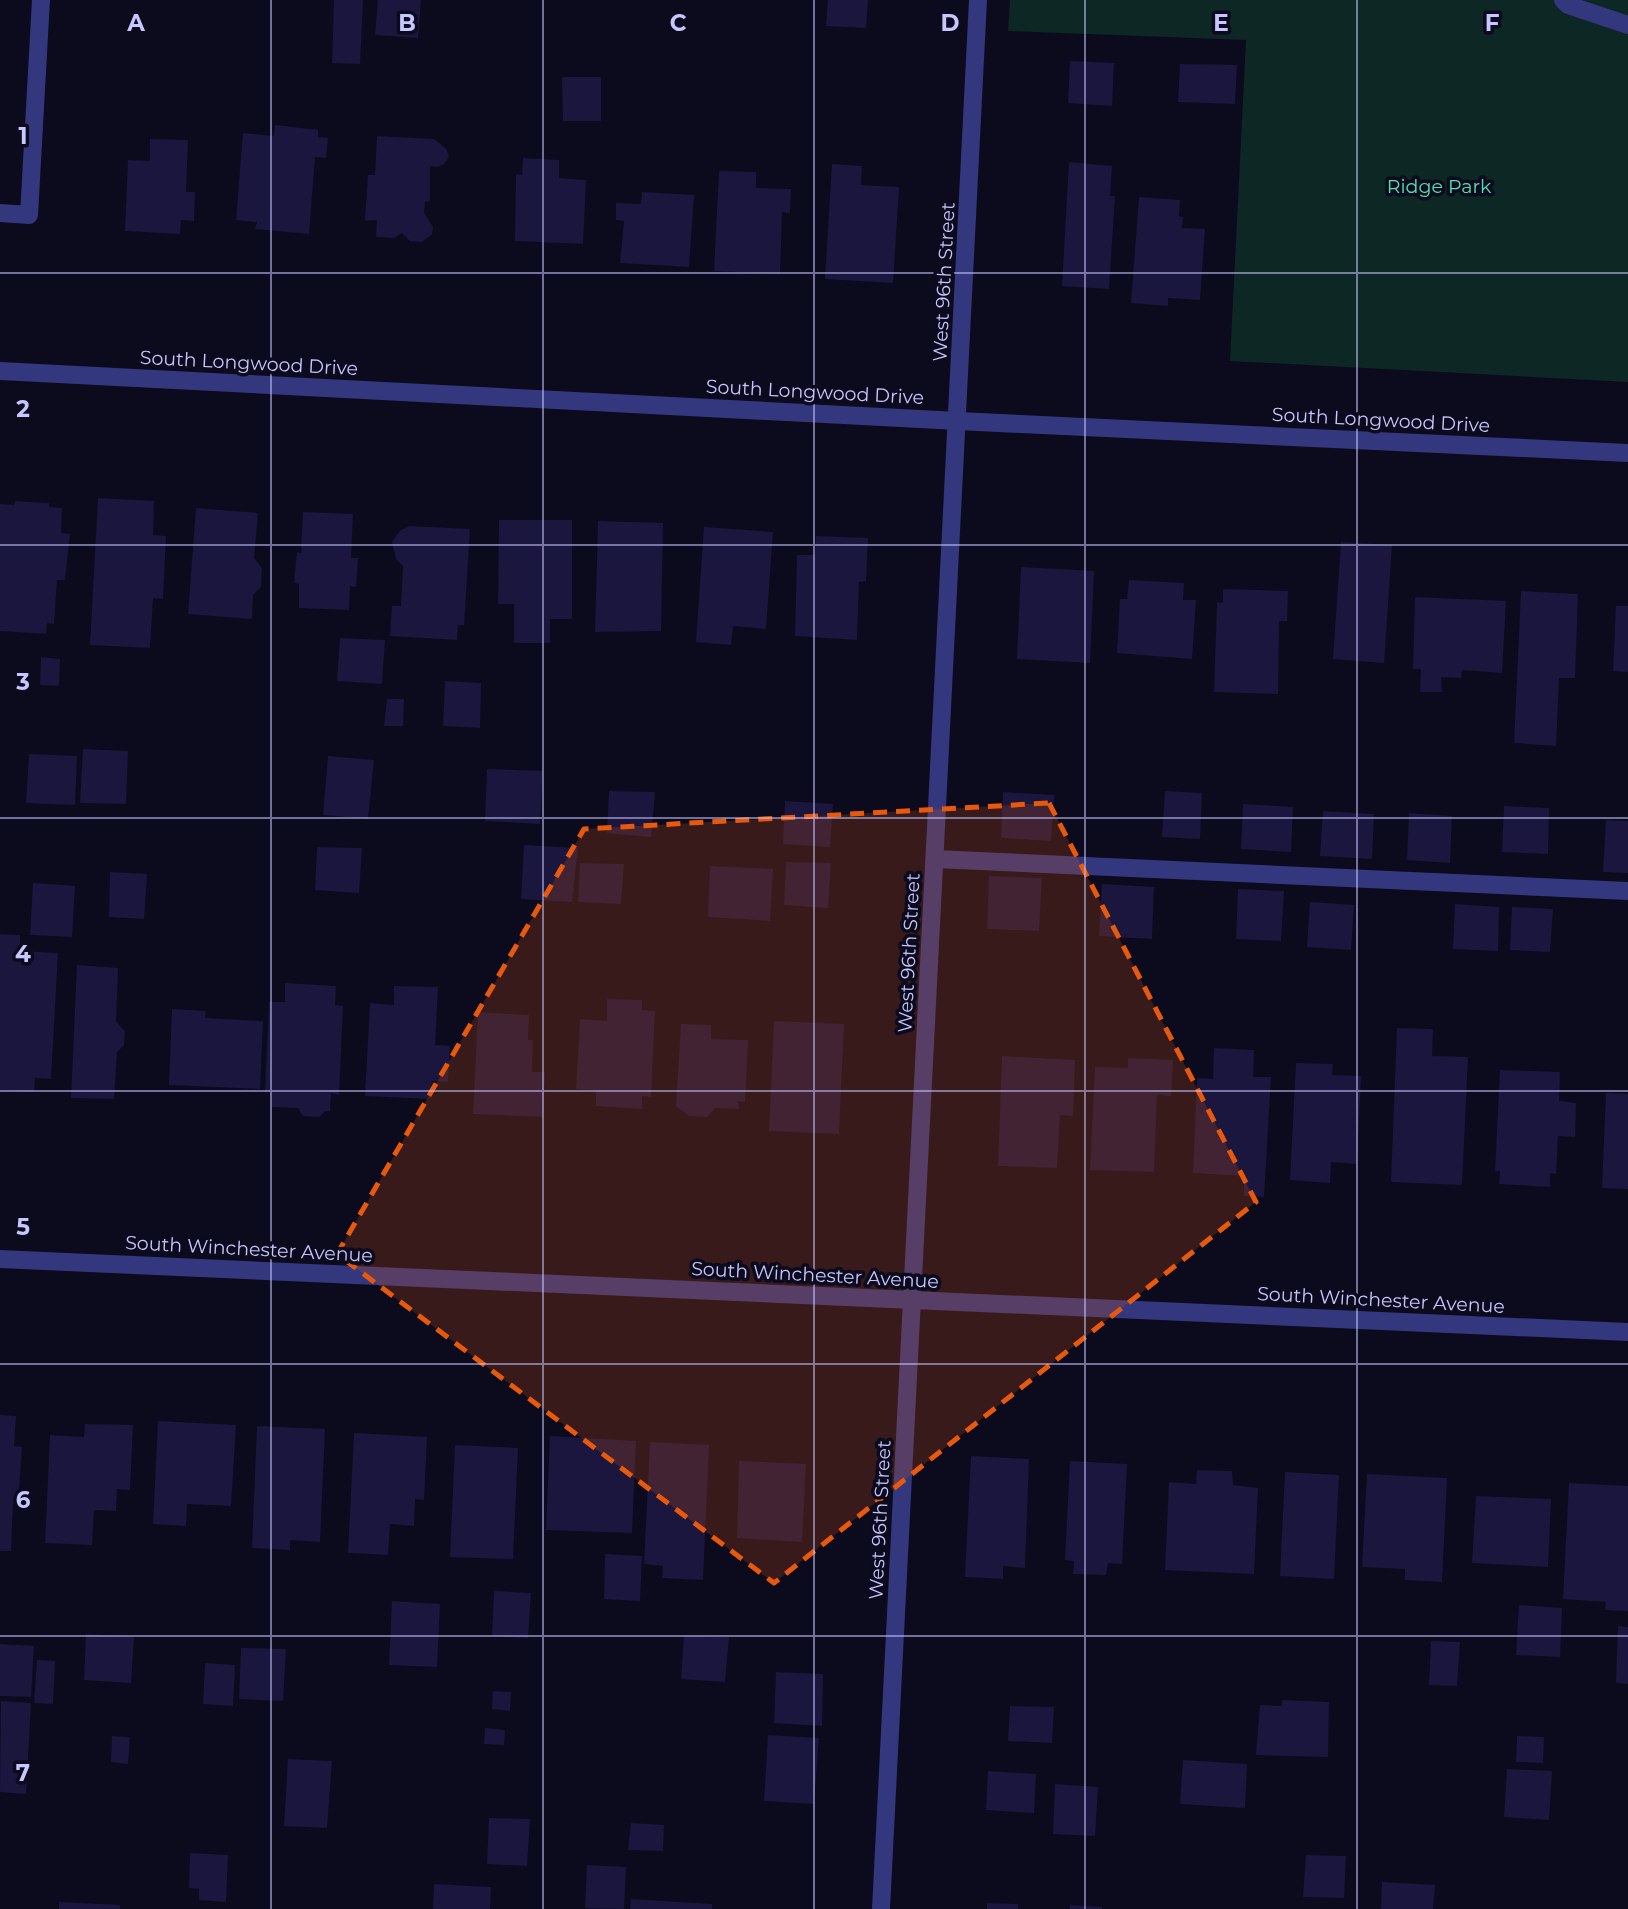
<svg xmlns="http://www.w3.org/2000/svg" width="1628" height="1909" font-family="Montserrat,sans-serif">
<rect width="100%" height="100%" fill="#0c0a1d"/>
<polygon fill="#0d2724" points="1010,0 1628,0 1628,382 1230,361 1246,40 1008,31"/>
<g fill="#1a163e">
<polygon points="334,0 363,0 360,64 332,63"/>
<polygon points="378,0 421,0 418,38 375,35"/>
<polygon points="828,0 868,0 866,28 826,26"/>
<polygon points="1070,61 1114,63 1112,106 1068,103"/>
<polygon points="1180,64 1237,65 1235,104 1178,102"/>
<polygon points="562,77 601,77 601,121 563,121"/>
<polygon points="275,125 318,130 318,137 328,138 326,158 315,157 309,234 255,229 257,222 236,220 243,133 274,136"/>
<polygon points="377,136 434,139 447,150 449,157 444,164 438,167 430,166 430,201 425,202 424,213 433,227 432,234 422,242 410,241 402,233 394,238 376,237 377,220 365,221 368,175 375,175"/>
<polygon points="150,139 188,140 186,192 195,192 194,221 181,220 180,234 125,231 128,160 150,161"/>
<polygon points="523,158 559,160 559,178 586,180 583,244 515,241 516,174 522,175"/>
<polygon points="1069,162 1112,166 1110,196 1115,196 1109,289 1062,286"/>
<polygon points="832,164 862,166 861,185 899,187 893,283 825,279"/>
<polygon points="719,171 756,172 756,188 791,189 790,213 782,212 780,274 714,271"/>
<polygon points="642,192 694,195 689,267 620,263 624,221 616,220 616,203 641,204"/>
<polygon points="1139,197 1180,200 1179,216 1183,217 1182,228 1205,229 1200,300 1168,298 1168,306 1131,303"/>
<polygon points="98,498 154,501 153,535 166,536 163,599 153,598 150,648 90,645"/>
<polygon points="15,501 49,503 49,507 62,508 61,533 70,534 65,580 57,580 54,624 47,623 46,634 0,631 0,504 14,505"/>
<polygon points="196,508 258,513 254,558 262,568 261,587 253,595 252,619 188,614"/>
<polygon points="303,512 353,514 351,558 358,558 356,587 350,586 349,610 299,608 299,584 294,583 297,552 301,553"/>
<polygon points="499,520 572,520 572,619 550,619 550,643 514,643 514,604 498,604"/>
<polygon points="598,521 663,523 661,631 595,632"/>
<polygon points="410,526 470,529 464,625 458,625 457,640 390,636 392,606 401,606 403,566 396,559 392,542 401,530"/>
<polygon points="704,527 773,532 766,629 733,626 731,645 696,642"/>
<polygon points="816,536 868,538 866,581 859,582 857,640 795,636 797,555 815,555"/>
<polygon points="1341,542 1392,545 1384,663 1333,659"/>
<polygon points="1021,567 1094,571 1090,663 1017,659"/>
<polygon points="1129,580 1184,583 1183,600 1196,600 1192,659 1117,653 1120,599 1127,599"/>
<polygon points="1223,589 1288,591 1287,621 1279,621 1278,694 1214,692 1217,602 1223,603"/>
<polygon points="1521,591 1578,594 1575,678 1559,678 1556,746 1514,743"/>
<polygon points="1415,597 1506,601 1502,673 1462,670 1461,678 1441,677 1442,692 1420,692 1421,669 1413,669"/>
<polygon points="1616,606 1628,606 1628,672 1613,671"/>
<polygon points="340,638 385,640 382,684 337,681"/>
<polygon points="41,657 60,659 59,686 40,685"/>
<polygon points="445,681 481,683 480,728 443,726"/>
<polygon points="387,699 404,699 403,726 384,726"/>
<polygon points="83,749 128,751 126,804 80,803"/>
<polygon points="29,754 77,756 75,805 26,803"/>
<polygon points="328,756 374,760 368,819 323,815"/>
<polygon points="487,769 543,771 540,824 485,821"/>
<polygon points="609,791 655,792 651,837 607,833"/>
<polygon points="1165,791 1202,793 1200,839 1162,837"/>
<polygon points="1003,792 1054,795 1051,841 1001,838"/>
<polygon points="785,801 833,804 830,847 783,844"/>
<polygon points="1243,804 1293,807 1291,852 1241,849"/>
<polygon points="1504,806 1549,808 1548,854 1502,852"/>
<polygon points="1323,811 1374,814 1372,859 1320,856"/>
<polygon points="1409,813 1452,816 1450,863 1407,860"/>
<polygon points="1606,820 1628,821 1628,873 1603,872"/>
<polygon points="524,845 578,848 572,902 521,899"/>
<polygon points="317,847 362,848 359,893 315,890"/>
<polygon points="786,862 831,863 828,908 784,905"/>
<polygon points="580,863 624,864 621,904 578,902"/>
<polygon points="710,866 773,869 770,921 708,917"/>
<polygon points="110,872 147,874 144,919 109,917"/>
<polygon points="989,876 1042,878 1039,931 987,929"/>
<polygon points="33,883 75,886 72,937 30,935"/>
<polygon points="1102,884 1154,887 1152,939 1099,936"/>
<polygon points="1238,889 1284,891 1281,941 1236,939"/>
<polygon points="1310,902 1354,905 1351,950 1307,947"/>
<polygon points="1455,904 1499,907 1498,951 1453,949"/>
<polygon points="1512,907 1553,909 1550,952 1510,950"/>
<polygon points="0,934 20,935 20,951 58,953 51,1079 35,1078 34,1092 0,1090"/>
<polygon points="77,965 118,968 116,1022 125,1031 124,1045 117,1052 114,1099 71,1098"/>
<polygon points="285,983 336,986 335,1005 343,1006 339,1095 331,1093 330,1111 325,1111 319,1117 303,1116 298,1108 272,1107 272,1092 265,1092 269,1002 285,1002"/>
<polygon points="394,986 438,987 435,1045 450,1046 448,1082 432,1081 430,1099 365,1096 370,1003 394,1005"/>
<polygon points="607,999 642,1000 642,1010 655,1011 651,1097 642,1096 642,1109 596,1106 596,1090 576,1089 580,1019 607,1021"/>
<polygon points="172,1009 206,1011 205,1018 263,1021 260,1089 169,1085"/>
<polygon points="478,1012 529,1015 528,1040 533,1040 532,1072 545,1072 543,1117 473,1114"/>
<polygon points="774,1021 844,1024 839,1134 769,1131"/>
<polygon points="681,1024 711,1025 711,1039 748,1040 745,1102 738,1101 739,1109 715,1108 707,1117 689,1116 676,1106"/>
<polygon points="1397,1028 1433,1029 1432,1056 1468,1057 1462,1185 1391,1182"/>
<polygon points="1214,1048 1254,1050 1253,1077 1271,1077 1264,1197 1244,1196 1244,1176 1193,1173 1197,1078 1213,1079"/>
<polygon points="1002,1056 1075,1060 1073,1116 1060,1115 1057,1168 998,1166"/>
<polygon points="1128,1058 1173,1060 1171,1096 1157,1095 1154,1172 1090,1170 1095,1067 1128,1068"/>
<polygon points="1296,1063 1333,1064 1332,1075 1361,1076 1357,1164 1331,1162 1330,1183 1290,1180"/>
<polygon points="1500,1070 1560,1072 1559,1101 1576,1103 1575,1137 1558,1136 1556,1174 1550,1173 1550,1187 1499,1184 1500,1171 1495,1171"/>
<polygon points="1606,1093 1628,1094 1628,1189 1602,1188"/>
<polygon points="0,1415 16,1416 14,1446 22,1447 18,1504 13,1504 11,1551 0,1551"/>
<polygon points="158,1421 236,1425 231,1506 187,1504 186,1526 153,1524"/>
<polygon points="85,1424 133,1425 130,1490 117,1489 116,1511 94,1510 92,1545 45,1543 50,1435 84,1437"/>
<polygon points="257,1426 325,1429 320,1542 290,1540 290,1550 252,1548"/>
<polygon points="354,1433 427,1437 424,1500 415,1499 414,1526 390,1524 388,1555 348,1553"/>
<polygon points="550,1436 636,1441 632,1533 546,1530"/>
<polygon points="650,1442 709,1445 703,1580 662,1578 663,1566 644,1564"/>
<polygon points="455,1445 518,1448 513,1559 450,1557"/>
<polygon points="971,1456 1029,1459 1025,1568 1003,1566 1003,1579 965,1577"/>
<polygon points="739,1461 806,1464 802,1542 737,1538"/>
<polygon points="1070,1461 1127,1464 1122,1564 1108,1563 1106,1575 1073,1574 1074,1561 1065,1560"/>
<polygon points="1197,1470 1232,1471 1233,1485 1258,1488 1254,1574 1165,1570 1169,1482 1196,1484"/>
<polygon points="1285,1472 1339,1475 1334,1579 1280,1576"/>
<polygon points="1367,1474 1447,1478 1442,1582 1405,1580 1405,1569 1362,1567"/>
<polygon points="1569,1483 1628,1486 1628,1611 1605,1610 1606,1602 1563,1599"/>
<polygon points="1476,1496 1551,1499 1548,1567 1472,1563"/>
<polygon points="605,1554 642,1556 640,1601 604,1599"/>
<polygon points="494,1591 531,1593 528,1638 492,1636"/>
<polygon points="392,1601 440,1604 437,1667 389,1665"/>
<polygon points="1519,1605 1562,1608 1560,1657 1516,1655"/>
<polygon points="1618,1626 1628,1627 1628,1684 1616,1683"/>
<polygon points="86,1634 134,1637 131,1683 84,1680"/>
<polygon points="684,1636 729,1637 725,1682 681,1679"/>
<polygon points="1431,1641 1460,1642 1457,1686 1429,1685"/>
<polygon points="0,1644 34,1646 31,1697 0,1696"/>
<polygon points="241,1648 286,1649 283,1701 239,1699"/>
<polygon points="37,1660 55,1661 53,1704 34,1703"/>
<polygon points="205,1663 235,1665 233,1706 203,1704"/>
<polygon points="776,1672 823,1674 822,1726 774,1723"/>
<polygon points="493,1691 511,1692 510,1711 492,1709"/>
<polygon points="1282,1700 1329,1702 1328,1757 1256,1755 1260,1705 1282,1706"/>
<polygon points="1,1701 31,1703 26,1794 0,1792"/>
<polygon points="1010,1706 1054,1707 1052,1743 1008,1741"/>
<polygon points="485,1728 505,1730 504,1745 484,1744"/>
<polygon points="768,1735 819,1738 814,1804 764,1801"/>
<polygon points="112,1736 130,1737 128,1764 111,1762"/>
<polygon points="1517,1736 1544,1737 1543,1763 1516,1762"/>
<polygon points="288,1759 332,1761 327,1828 284,1826"/>
<polygon points="1183,1760 1247,1764 1245,1808 1180,1804"/>
<polygon points="1507,1769 1552,1771 1549,1820 1504,1817"/>
<polygon points="988,1771 1036,1774 1034,1813 986,1810"/>
<polygon points="1055,1784 1098,1787 1095,1836 1053,1834"/>
<polygon points="489,1818 530,1819 527,1866 487,1864"/>
<polygon points="631,1823 664,1825 663,1851 628,1850"/>
<polygon points="190,1853 228,1855 226,1902 199,1900 199,1889 189,1888"/>
<polygon points="1306,1855 1346,1856 1344,1898 1303,1897"/>
<polygon points="587,1865 626,1867 624,1909 585,1908"/>
<polygon points="1382,1882 1435,1885 1433,1909 1381,1909"/>
<polygon points="434,1884 491,1887 490,1909 433,1909"/>
<polygon points="631,1899 712,1904 712,1909 630,1909"/>
<polygon points="59,1902 120,1905 120,1909 59,1909"/>
<polygon points="987,1903 1018,1904 1018,1909 987,1909"/>
<polygon points="1070,1905 1102,1907 1102,1909 1070,1909"/>
</g>
<g fill="none" stroke-linecap="round" stroke-linejoin="round">
<g stroke="#33377e" stroke-width="18">
<polyline points="1563,0 1568,5 1628,25"/>
<polyline points="0,213 29,215 41,0"/>
<polyline points="935,859 1628,891"/>
</g>
<g stroke="#33377e" stroke-width="18">
<polyline points="0,1259 1628,1332"/>
<polyline points="881,1909 978,0"/>
</g>
<polyline stroke="#33377e" stroke-width="18" points="0,371 958,421 1628,453"/>
</g>
<path fill="#e8590c" fill-opacity="0.2" stroke="#e8590c" stroke-width="5" stroke-dasharray="14 9" stroke-linejoin="round" d="M1049 803 1256 1202 774 1583 337 1254 584 829Z"/>
<path fill="none" stroke="#c7c6ff" stroke-width="2" stroke-opacity="0.55" d="M271 0V1909M543 0V1909M814 0V1909M1085 0V1909M1357 0V1909M0 273H1628M0 545H1628M0 818H1628M0 1091H1628M0 1364H1628M0 1636H1628"/>
<g text-anchor="middle" dominant-baseline="central" stroke-width="7" stroke-linejoin="round" paint-order="stroke">
<g font-size="19" fill="#4ee3b0" stroke="#0c0a1d">
<text x="1439" y="186">Ridge Park</text>
</g>
<g font-size="19" fill="#c7c6ff" stroke="#0c0a1d">
<text transform="translate(944 282) rotate(-87)">West 96th Street</text>
<text transform="translate(249 363) rotate(3)">South Longwood Drive</text>
<text transform="translate(815 392) rotate(3)">South Longwood Drive</text>
<text transform="translate(1381 420) rotate(3)">South Longwood Drive</text>
<text transform="translate(909 953) rotate(-87)">West 96th Street</text>
<text transform="translate(249 1249) rotate(3)">South Winchester Avenue</text>
<text transform="translate(815 1275) rotate(3)">South Winchester Avenue</text>
<text transform="translate(1381 1300) rotate(3)">South Winchester Avenue</text>
<text transform="translate(880 1520) rotate(-87)">West 96th Street</text>
</g>
</g>
<g font-size="23" text-anchor="middle" font-weight="bold" fill="#c7c6ff" stroke="#0c0a1d" stroke-width="7" stroke-linejoin="round" paint-order="stroke">
<text x="136" y="31">A</text>
<text x="407" y="31">B</text>
<text x="678" y="31">C</text>
<text x="950" y="31">D</text>
<text x="1221" y="31">E</text>
<text x="1492" y="31">F</text>
<text x="23" y="144">1</text>
<text x="23" y="417">2</text>
<text x="23" y="690">3</text>
<text x="23" y="962">4</text>
<text x="23" y="1235">5</text>
<text x="23" y="1508">6</text>
<text x="23" y="1781">7</text>
</g>
</svg>
